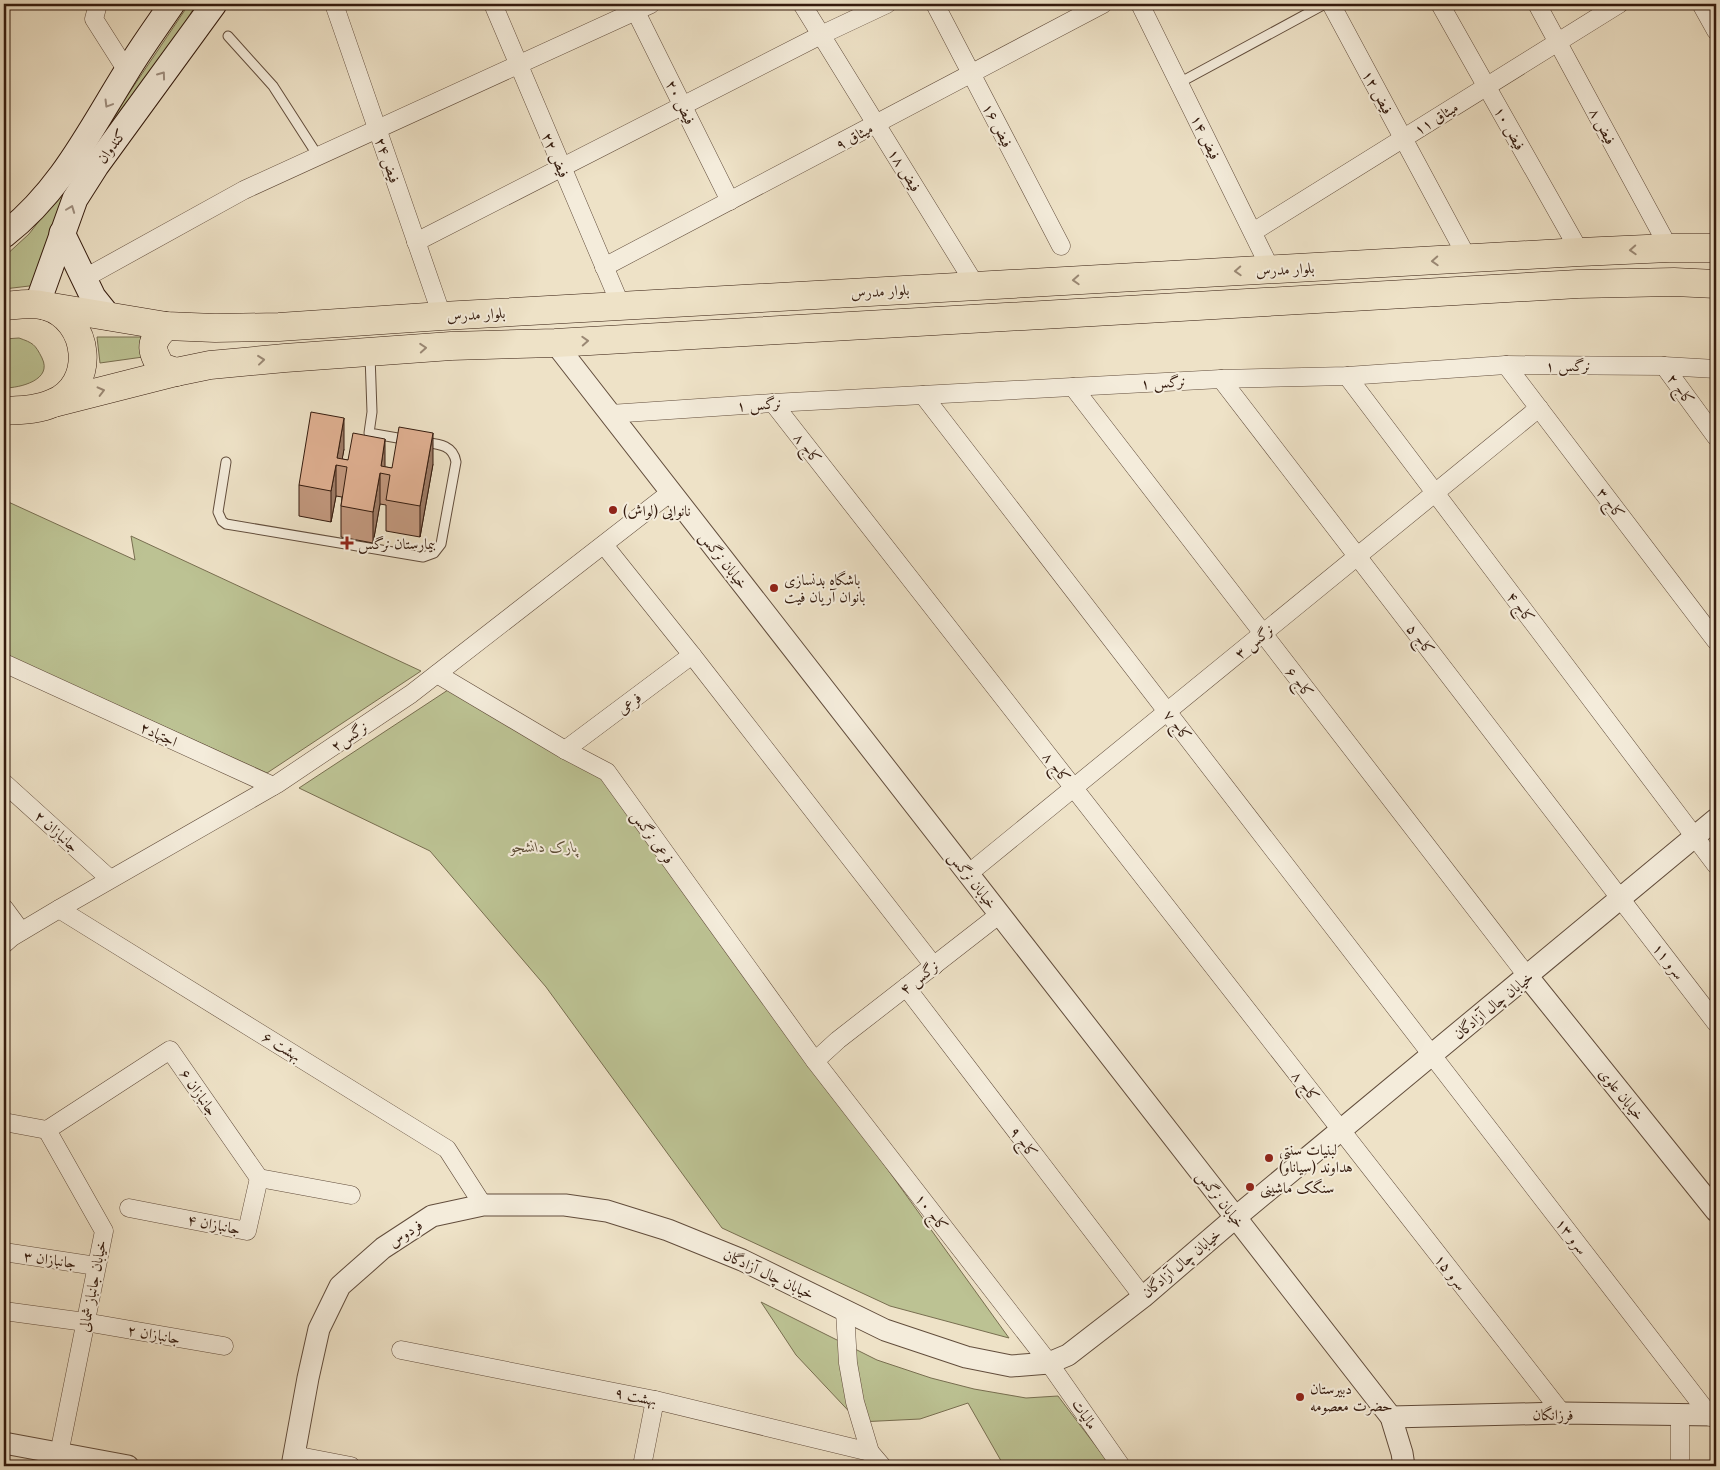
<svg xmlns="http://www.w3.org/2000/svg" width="1720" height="1470" font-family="'Libre Caslon Text',Amiri,serif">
<rect width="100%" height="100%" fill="#eee2c7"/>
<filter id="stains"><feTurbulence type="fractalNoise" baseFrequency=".004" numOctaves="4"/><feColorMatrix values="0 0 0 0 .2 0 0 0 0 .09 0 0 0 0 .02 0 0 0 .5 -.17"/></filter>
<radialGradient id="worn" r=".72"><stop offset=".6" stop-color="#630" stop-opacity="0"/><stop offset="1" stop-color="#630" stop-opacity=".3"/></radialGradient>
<g fill="#bcc293" stroke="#786e50">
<polygon points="189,4 193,4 194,8 59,223 46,284 4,289 4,257 29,234 67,185"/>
<polygon points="97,337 141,337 143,357 100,363"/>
<path d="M19 338C33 343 35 344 42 358 53 380 20 388 4 388V339Z"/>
<polygon points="4,500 135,560 131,536 421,671 267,773 4,654"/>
<polygon points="451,688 603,774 1009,1338 890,1306 722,1228 546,987 430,851 299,788"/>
<polygon points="761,1302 877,1360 931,1378 974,1389 1026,1398 1058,1396 1111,1466 1004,1466 968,1403 920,1419 859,1422 796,1355"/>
</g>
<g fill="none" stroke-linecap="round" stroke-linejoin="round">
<defs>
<g id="service">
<polyline points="228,36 273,86 318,156"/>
<polyline points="1179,83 1325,4"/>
<polyline points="370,355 372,412 369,433 409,440"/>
<path d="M226 462 218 512 222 521 226 524 423 557 434 553 441 544 456 462C453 444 437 444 422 442"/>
</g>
<g id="minor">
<polyline points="98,4 94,19 127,71"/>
<polyline points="334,4 442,316"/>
<polyline points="493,4 621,306"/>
<polyline points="632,4 730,201"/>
<polyline points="802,4 976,286"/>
<polyline points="935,4 1061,246"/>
<polyline points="1140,4 1271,270"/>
<polyline points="1331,4 1468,259"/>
<polyline points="1440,4 1580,252"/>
<polyline points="1537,4 1669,248"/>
<polyline points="1701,4 1716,31"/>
<polyline points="1253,232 1619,4"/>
<polyline points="416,242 821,35 887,4"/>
<polyline points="604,267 1103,4"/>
<polyline points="83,279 244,190 651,4"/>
<polyline points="1506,365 1716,641"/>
<polyline points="1664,366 1716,437"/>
<polyline points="1347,376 1716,865"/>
<polyline points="1221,379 1716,1023"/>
<polyline points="1073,387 1528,977"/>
<polyline points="923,395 1711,1417"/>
<polyline points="773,403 1562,1413"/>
<polyline points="610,414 773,403 1221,379 1347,376 1506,365 1664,366 1716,369"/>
<polyline points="604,545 692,655 934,966"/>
<polyline points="4,663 273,786"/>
<polyline points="437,674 565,750 607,772 815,1061 1049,1363 1121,1466"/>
<polyline points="565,750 692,655"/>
<polyline points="4,783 110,879"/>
<polyline points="968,874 1539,408"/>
<polyline points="4,908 21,931"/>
<polyline points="59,909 447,1149 483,1205"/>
<polyline points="4,944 12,937 59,909 277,784 411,694 671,492"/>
<polyline points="906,987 1143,1297"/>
<polyline points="815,1061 838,1040 1000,914"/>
<polyline points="4,1122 47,1130"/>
<polyline points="47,1130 170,1050 259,1178 351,1195"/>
<polyline points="47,1130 104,1231 59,1454"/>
<polyline points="129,1208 247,1231 259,1178"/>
<polyline points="4,1252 96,1266"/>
<polyline points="4,1311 85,1322 224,1346"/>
<polyline points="845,1311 848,1363 855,1402 870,1452 882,1466"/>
<polyline points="401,1350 655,1400 870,1452"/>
<polyline points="1680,1415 1680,1466"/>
<polyline points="294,1455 351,1466"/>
<polyline points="642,1466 655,1400"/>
</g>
<g id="tertiary">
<polyline points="555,343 1391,1417 1402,1453 1404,1466"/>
<polyline points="1528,977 1716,1211"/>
<polyline points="1391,1417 1562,1413 1716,1415"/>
<polyline points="4,1443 128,1466"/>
<polyline points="292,1466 308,1378 319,1329 340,1286 383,1248 432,1216 483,1205 565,1205 607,1211 668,1230 742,1260 885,1330 966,1357 1011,1366 1049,1363 1068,1355 1143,1297 1236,1217 1716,819"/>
</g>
<g id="secondary">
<polyline points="62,233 93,297 109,317"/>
<path d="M4 235C61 191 90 130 127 71 141 48 157 26 172 4"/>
<polyline points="37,305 75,199 96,166 214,4"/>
</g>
<g id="trunk">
<path d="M4 306C17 305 32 302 46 306 90 319 97 385 53 403 38 410 20 410 4 411"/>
<polyline points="46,306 166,326 215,328 279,327 442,316 1580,252 1669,248 1716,248"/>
<path d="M166 326C150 342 150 348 161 367L176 372"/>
<polyline points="54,403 176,372 210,365 285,358 451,346 555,343 1578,284 1674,282 1716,284"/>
</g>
</defs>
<use href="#service" stroke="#624d3c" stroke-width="11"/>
<use href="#minor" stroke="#624d3c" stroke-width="19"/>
<use href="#tertiary" stroke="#624d3c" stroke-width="23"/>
<use href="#secondary" stroke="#341b0e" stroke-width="27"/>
<use href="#trunk" stroke="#341b0e" stroke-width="29"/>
<use href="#service" stroke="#f4ecdb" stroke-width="9"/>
<use href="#minor" stroke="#f4ecdb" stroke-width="18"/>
<use href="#tertiary" stroke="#f4ecdb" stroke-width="21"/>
<use href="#secondary" stroke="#f4ecdb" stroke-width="25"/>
<use href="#trunk" stroke="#eee2c7" stroke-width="28"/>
</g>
<polygon fill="#c2987e" stroke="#341b0e" points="344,449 342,459 385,467 392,468 433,464 420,537 386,531 386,505 380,504 373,543 341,537 341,506 342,497 336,496 331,522 299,516 299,485"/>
<g fill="#9e7c67" stroke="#341b0e">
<polygon points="344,418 344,449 341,466 337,458"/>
<polygon points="433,433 433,464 420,537 420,506"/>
<polygon points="385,439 385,470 381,466"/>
<polygon points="336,465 336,496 331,522 331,491"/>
<polygon points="380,473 380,504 373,543 373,512"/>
</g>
<polygon fill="#e1b193" stroke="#341b0e" points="311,412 344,418 337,458 348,460 353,433 385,439 381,466 392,468 399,427 433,433 420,506 386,500 390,475 380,473 373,512 341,506 347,467 336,465 331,491 299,485"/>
<defs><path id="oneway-chevron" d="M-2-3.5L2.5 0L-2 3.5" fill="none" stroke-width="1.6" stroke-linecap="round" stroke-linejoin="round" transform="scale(1.25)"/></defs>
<g stroke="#9e8e7f">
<use href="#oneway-chevron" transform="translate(162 75) rotate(-54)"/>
<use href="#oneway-chevron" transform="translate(108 104) rotate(121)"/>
<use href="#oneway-chevron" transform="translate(71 209) rotate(-69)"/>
</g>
<g stroke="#9a8874">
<use href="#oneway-chevron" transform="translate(1633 250) rotate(177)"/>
<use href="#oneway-chevron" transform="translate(1435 261) rotate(177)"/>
<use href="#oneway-chevron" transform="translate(1238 271) rotate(177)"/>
<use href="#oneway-chevron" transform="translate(1076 280) rotate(177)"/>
<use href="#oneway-chevron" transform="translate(585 341) rotate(-3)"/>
<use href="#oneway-chevron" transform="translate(423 348) rotate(-4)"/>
<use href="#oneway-chevron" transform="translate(261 360) rotate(-6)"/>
<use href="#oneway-chevron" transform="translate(101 391) rotate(-14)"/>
</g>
<g fill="#8f2418" stroke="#f4ecdb" stroke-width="2">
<circle cx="613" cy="510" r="5"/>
<path d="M344.5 535.5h5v5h5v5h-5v5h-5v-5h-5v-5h5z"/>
<circle cx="774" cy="588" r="5"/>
<circle cx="1269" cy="1158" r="5"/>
<circle cx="1250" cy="1187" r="5"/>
<circle cx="1300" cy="1397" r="5"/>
</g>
<g text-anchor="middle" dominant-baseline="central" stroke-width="4" stroke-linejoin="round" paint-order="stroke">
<g font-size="15" fill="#341b0e" stroke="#f4ecdb">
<text transform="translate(1378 92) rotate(62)">فیض ۱۲</text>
<text transform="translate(681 102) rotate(64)">فیض ۲۰</text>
<text transform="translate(1436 118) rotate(-32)">میثاق ۱۱</text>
<text transform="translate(998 125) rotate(63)">فیض ۱۶</text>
<text transform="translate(1603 126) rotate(62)">فیض ۸</text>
<text transform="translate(1510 128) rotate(61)">فیض ۱۰</text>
<text transform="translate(854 136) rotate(-28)">میثاق ۹</text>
<text transform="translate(1206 137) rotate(64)">فیض ۱۴</text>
<text transform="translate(111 146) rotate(-54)">کندوان</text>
<text transform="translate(556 155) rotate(67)">فیض ۲۲</text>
<text transform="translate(388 160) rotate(71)">فیض ۲۴</text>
<text transform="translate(905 170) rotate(58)">فیض ۱۸</text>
<text transform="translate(1285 269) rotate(-3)">بلوار مدرس</text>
<text transform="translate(880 291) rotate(-3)">بلوار مدرس</text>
<text transform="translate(476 314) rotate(-3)">بلوار مدرس</text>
<text x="1568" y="365">نرگس ۱</text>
<text transform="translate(1163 382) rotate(-3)">نرگس ۱</text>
<text transform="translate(1681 389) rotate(54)">کاج ۲</text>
<text transform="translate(759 404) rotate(-4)">نرگس ۱</text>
<text transform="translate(808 448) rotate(52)">کاج ۸</text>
<text transform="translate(1611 503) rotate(53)">کاج ۳</text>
<text transform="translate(724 560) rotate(52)">خیابان نرگس</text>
<text transform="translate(1521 607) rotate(53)">کاج ۴</text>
<text transform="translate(1421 639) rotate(52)">کاج ۵</text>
<text transform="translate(1254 641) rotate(-39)">نرگس ۳</text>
<text transform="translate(1300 682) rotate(52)">کاج ۶</text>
<text transform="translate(629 703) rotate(-37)">فرعی</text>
<text transform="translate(1178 725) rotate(52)">کاج ۷</text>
<text transform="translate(159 734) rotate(25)">اجتهاد۲</text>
<text transform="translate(349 736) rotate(-34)">نرگس۲</text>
<text transform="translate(1057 767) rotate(52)">کاج ۸</text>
<text transform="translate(57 831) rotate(42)">جانبازان ۲</text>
<text transform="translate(653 837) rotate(54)">فرعی نرگس</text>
<text transform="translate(973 880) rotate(52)">خیابان نرگس</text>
<text transform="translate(1669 961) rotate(52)">سرو ۱۱</text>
<text transform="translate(919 977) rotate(-38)">نرگس ۴</text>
<text transform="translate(1493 1005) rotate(-39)">خیابان چال آزادگان</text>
<text transform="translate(282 1046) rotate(32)">بهشت ۶</text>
<text transform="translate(1306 1086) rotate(52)">کاج ۸</text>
<text transform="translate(199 1092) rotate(55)">جانبازان ۶</text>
<text transform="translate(1622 1094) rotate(51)">خیابان علوی</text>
<text transform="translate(1024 1142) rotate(53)">کاج ۹</text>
<text transform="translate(1221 1199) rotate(52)">خیابان نرگس</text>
<text transform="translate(932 1212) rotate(52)">کاج ۱۰</text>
<text transform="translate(214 1224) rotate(11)">جانبازان ۴</text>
<text transform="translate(405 1233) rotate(-33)">فردوس</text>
<text transform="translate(1572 1236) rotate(52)">سرو ۱۳</text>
<text transform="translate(50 1259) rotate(8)">جانبازان ۳</text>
<text transform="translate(1181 1263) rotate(-40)">خیابان چال آزادگان</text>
<text transform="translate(1451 1272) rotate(52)">سرو ۱۵</text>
<text transform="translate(769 1274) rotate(25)">خیابان چال آزادگان</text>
<text transform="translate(92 1286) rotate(-79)">خیابان جانباز شمالی</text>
<text transform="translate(154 1334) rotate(10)">جانبازان ۲</text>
<text transform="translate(636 1396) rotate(12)">بهشت ۹</text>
<text transform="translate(1085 1414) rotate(56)">مالیات</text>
<text x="1553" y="1414">فرزانگان</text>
</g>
<g font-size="15" fill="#341b0e" stroke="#f4ecdb" text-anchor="start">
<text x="623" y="510">نانوایی (لواش)</text>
<text x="358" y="543">بیمارستان نرگس</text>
<text x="784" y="579">باشگاه بدنسازی<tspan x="784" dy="17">بانوان آریان فیت</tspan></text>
<text x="1279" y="1149">لبنیات سنتی<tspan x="1279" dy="17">هداوند (سیاناو)</tspan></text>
<text x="1260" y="1187">سنگک ماشینی</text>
<text x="1310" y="1388">دبیرستان<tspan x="1310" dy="17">حضرت معصومه</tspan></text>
</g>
<g font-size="15" font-style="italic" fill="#5d4d36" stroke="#f4ecdb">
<text x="544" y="846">پارک دانشجو</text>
</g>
</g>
<rect width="1720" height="1470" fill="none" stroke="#eee2c7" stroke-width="20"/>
<rect x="5" y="5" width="1710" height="1460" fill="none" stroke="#341b0e" stroke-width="2.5"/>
<rect x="10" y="10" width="1700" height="1450" fill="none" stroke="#341b0e"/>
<rect width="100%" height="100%" filter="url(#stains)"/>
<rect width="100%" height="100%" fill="url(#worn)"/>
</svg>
